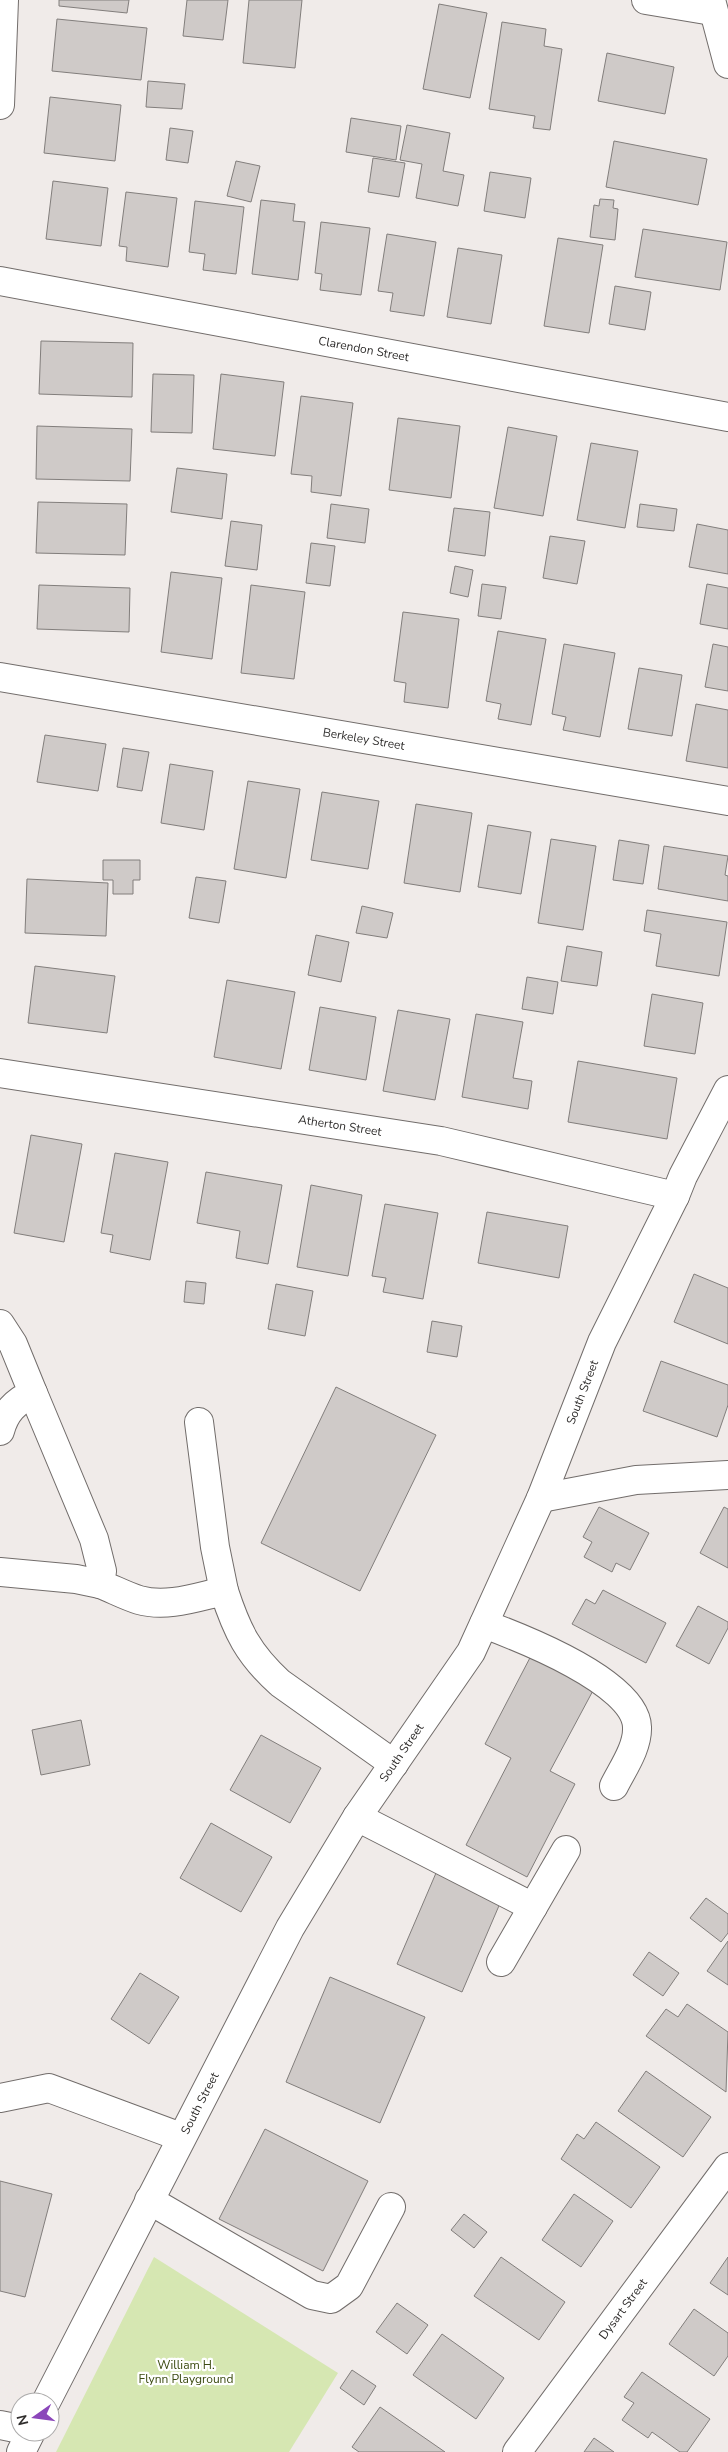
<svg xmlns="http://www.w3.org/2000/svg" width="728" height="2452" font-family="'Nunito Sans',sans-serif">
<rect width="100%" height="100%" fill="#f0ebe9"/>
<polygon fill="#d6e7b2" points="154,2257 338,2373 289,2452 56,2452"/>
<g fill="#cfcac8" stroke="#827e7c">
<polygon points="59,0 129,0 127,13 59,6"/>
<polygon points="187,0 228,0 223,40 183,36"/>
<polygon points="249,0 302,0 295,68 243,63"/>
<polygon points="439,4 487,13 470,98 423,89"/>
<polygon points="57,19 147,28 141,80 52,71"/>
<polygon points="502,22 546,29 544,46 562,49 550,130 533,128 535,116 489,109"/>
<polygon points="607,53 674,67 665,114 598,101"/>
<polygon points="148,81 185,84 182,109 146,107"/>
<polygon points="50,97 121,105 115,161 44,153"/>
<polygon points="351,118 401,126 396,160 346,152"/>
<polygon points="407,125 450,133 443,171 464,175 458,206 416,198 422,164 400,160"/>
<polygon points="170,128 193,131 188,163 166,160"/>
<polygon points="614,141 707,159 698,205 606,187"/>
<polygon points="373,158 405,163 399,197 368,192"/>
<polygon points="236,161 260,166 251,202 227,196"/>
<polygon points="490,172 531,178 525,218 484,211"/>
<polygon points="53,181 108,188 101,246 46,239"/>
<polygon points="126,192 177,198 168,267 126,261 127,247 119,246"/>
<polygon points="600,199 614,200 613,208 618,209 615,240 590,237 594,205 599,206"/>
<polygon points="261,200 295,204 293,221 305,222 298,280 252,274"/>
<polygon points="195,201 244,207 236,274 203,270 205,254 189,252"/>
<polygon points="321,222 370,228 361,295 320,290 322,274 315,273"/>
<polygon points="643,229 727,242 720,290 635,277"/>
<polygon points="387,234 436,242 424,316 390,311 393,293 378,291"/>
<polygon points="558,238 603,245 589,333 544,326"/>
<polygon points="458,248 502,255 491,324 447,317"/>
<polygon points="615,286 651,292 645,330 609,324"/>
<polygon points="41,341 133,343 132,397 39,394"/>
<polygon points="153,374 194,375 192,433 151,432"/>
<polygon points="221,374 284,382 275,456 213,449"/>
<polygon points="301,396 353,403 341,496 311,492 312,476 291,474"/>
<polygon points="398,418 460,426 451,498 389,490"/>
<polygon points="37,426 132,429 130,481 36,479"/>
<polygon points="508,427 557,436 543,516 494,508"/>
<polygon points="591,443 638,451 625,528 577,520"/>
<polygon points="177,468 227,474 222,519 171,512"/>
<polygon points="38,502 127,504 125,555 36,553"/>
<polygon points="331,504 369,509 365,543 327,538"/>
<polygon points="640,504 677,509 674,531 637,527"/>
<polygon points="454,508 490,512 485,556 448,551"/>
<polygon points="231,521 262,525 257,570 225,566"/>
<polygon points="697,524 728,530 728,574 689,567"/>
<polygon points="550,536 585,541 577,584 543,578"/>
<polygon points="311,543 335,546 330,586 306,583"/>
<polygon points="455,566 473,570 468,597 450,593"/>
<polygon points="171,572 222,578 212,659 161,652"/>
<polygon points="482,584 506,587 501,619 478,616"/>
<polygon points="707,584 728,588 728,629 700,624"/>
<polygon points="39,585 130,588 129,632 37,629"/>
<polygon points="251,585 305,592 294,679 241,673"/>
<polygon points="403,612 459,619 448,708 404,702 406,683 394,681"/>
<polygon points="498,631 546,639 531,725 498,719 501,704 486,701"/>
<polygon points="564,644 615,653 600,737 563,730 566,717 552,714"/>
<polygon points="713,644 728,647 728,691 705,687"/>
<polygon points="639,668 682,675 672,736 628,729"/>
<polygon points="696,704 728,710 728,768 686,761"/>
<polygon points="45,735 106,744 98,791 37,782"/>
<polygon points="123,748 149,752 142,791 117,787"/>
<polygon points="170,764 213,771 204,830 161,823"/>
<polygon points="248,781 300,789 286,878 234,869"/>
<polygon points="322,792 379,801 368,869 311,860"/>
<polygon points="416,804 472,813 460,892 404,883"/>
<polygon points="488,825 531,832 521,894 478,887"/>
<polygon points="551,839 596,846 583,930 538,923"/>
<polygon points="619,840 649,845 643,884 613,880"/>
<polygon points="664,846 728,856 725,875 728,876 728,901 658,889"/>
<polygon points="103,860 140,860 140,880 133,880 133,894 113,894 113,880 103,880"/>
<polygon points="196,877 226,881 219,923 189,918"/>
<polygon points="27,879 108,883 106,936 25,933"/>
<polygon points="362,906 393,913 387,938 356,933"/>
<polygon points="647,910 727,922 719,976 656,966 661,934 644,931"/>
<polygon points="316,935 349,942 341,982 308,975"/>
<polygon points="567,946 602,952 597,986 561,981"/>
<polygon points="35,966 115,976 107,1033 28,1023"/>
<polygon points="527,977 558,982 553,1014 522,1009"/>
<polygon points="227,980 295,992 281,1069 214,1057"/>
<polygon points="652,994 703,1003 695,1054 644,1046"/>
<polygon points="320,1007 376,1017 366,1080 309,1070"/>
<polygon points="398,1010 450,1019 435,1100 383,1091"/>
<polygon points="476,1014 523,1022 513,1078 532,1081 528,1109 462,1097"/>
<polygon points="578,1061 677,1078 667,1139 568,1122"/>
<polygon points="31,1135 82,1144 64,1242 14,1233"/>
<polygon points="115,1153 168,1162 150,1260 110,1252 113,1235 101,1233"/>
<polygon points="206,1172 282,1185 268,1264 236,1258 240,1231 197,1223"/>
<polygon points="311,1185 362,1195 348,1276 297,1267"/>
<polygon points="385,1204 438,1213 423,1299 383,1292 386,1278 372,1276"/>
<polygon points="487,1212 568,1226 559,1278 478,1263"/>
<polygon points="694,1274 728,1288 728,1344 674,1322"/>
<polygon points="186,1281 206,1283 204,1304 184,1302"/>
<polygon points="276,1284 313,1291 305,1336 268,1329"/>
<polygon points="432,1321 462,1326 457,1357 427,1352"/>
<polygon points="661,1361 728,1385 728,1405 717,1437 643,1411"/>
<polygon points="336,1387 436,1435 360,1591 261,1543"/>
<polygon points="599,1507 649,1533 630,1570 616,1563 612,1572 584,1557 592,1542 583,1537"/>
<polygon points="724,1507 728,1509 728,1568 700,1553"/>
<polygon points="603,1590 666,1623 646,1663 572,1624 586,1599 595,1604"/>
<polygon points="698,1606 728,1622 728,1628 709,1664 676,1646"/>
<polygon points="533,1652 596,1685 550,1771 575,1784 527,1877 466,1845 511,1758 485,1744"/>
<polygon points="81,1720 90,1765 41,1775 32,1730"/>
<polygon points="261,1735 321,1768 290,1823 230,1790"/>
<polygon points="211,1823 272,1857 241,1912 180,1878"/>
<polygon points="436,1873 501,1901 462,1992 397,1964"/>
<polygon points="706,1898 728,1914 728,1933 721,1942 690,1918"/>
<polygon points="728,1941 728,1985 707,1971"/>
<polygon points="649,1952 679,1973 663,1996 633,1975"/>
<polygon points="140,1973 179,1997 149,2044 111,2019"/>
<polygon points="330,1977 425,2017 380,2123 286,2082"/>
<polygon points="687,2004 728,2032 726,2092 646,2036 666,2009 678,2017"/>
<polygon points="646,2071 711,2117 683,2157 618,2111"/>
<polygon points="596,2122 660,2167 631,2208 561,2159 577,2134 584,2139"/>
<polygon points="265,2129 368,2181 323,2271 219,2219"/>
<polygon points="0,2181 52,2194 25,2297 0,2291"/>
<polygon points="574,2194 613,2221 581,2267 542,2240"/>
<polygon points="464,2214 487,2232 474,2248 451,2230"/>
<polygon points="501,2257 565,2302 539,2340 474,2296"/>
<polygon points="728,2257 728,2295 710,2283"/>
<polygon points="397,2303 428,2325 407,2354 376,2332"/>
<polygon points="694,2309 728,2333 728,2356 714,2376 669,2344"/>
<polygon points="442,2334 504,2378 476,2419 413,2375"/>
<polygon points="352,2370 376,2386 364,2405 340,2388"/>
<polygon points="642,2372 710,2419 687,2452 680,2452 652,2432 648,2438 622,2420 634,2403 624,2397"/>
<polygon points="380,2407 445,2452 359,2452 352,2447"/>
<polygon points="594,2438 614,2452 584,2452"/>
</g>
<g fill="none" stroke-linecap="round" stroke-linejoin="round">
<defs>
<g id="minor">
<polyline points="646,0 712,11"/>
<polyline points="711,0 728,64"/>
<polyline points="0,105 4,0"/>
<path id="s1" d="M0 281 728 417"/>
<path id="s2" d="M0 677 728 801"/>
<path id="s3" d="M0 1073 441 1141 675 1196"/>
<path d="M0 1324 13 1344 33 1393C15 1402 5 1412 0 1431"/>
<path d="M33 1393 94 1539 102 1571 100 1584C113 1589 126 1596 139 1600 167 1608 197 1597 224 1591 237 1631 248 1654 280 1683L394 1764"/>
<polyline points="199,1422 215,1547 224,1591"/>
<polyline points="541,1498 636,1480 728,1475"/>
<polyline points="0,1572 76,1579 100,1584"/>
<path d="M484 1624C519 1637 636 1682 637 1727 638 1747 623 1768 614 1786"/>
<polyline points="357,1817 533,1907"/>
<polyline points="501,1962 566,1850"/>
<polyline points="0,2098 49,2088 181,2137"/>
<polyline points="149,2200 312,2295 331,2299 349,2286 391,2207"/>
<path id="s4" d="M46 2402 290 1928 357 1817 471 1652 541 1498 602 1342 675 1196 683 1176 728 1090"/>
<polyline points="0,2425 20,2429"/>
<polyline points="21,2452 31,2432"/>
<path id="s5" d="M517 2452 728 2167"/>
</g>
</defs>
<use href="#minor" stroke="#726d6b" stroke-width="30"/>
<use href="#minor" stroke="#fff" stroke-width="28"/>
</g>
<g text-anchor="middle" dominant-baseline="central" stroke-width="4.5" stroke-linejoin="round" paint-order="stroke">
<g font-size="12" fill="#302e2d" stroke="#fff">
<text stroke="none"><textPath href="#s1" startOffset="370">Clarendon Street</textPath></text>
<text stroke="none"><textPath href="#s2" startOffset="369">Berkeley Street</textPath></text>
<text stroke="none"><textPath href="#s3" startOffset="344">Atherton Street</textPath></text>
<text stroke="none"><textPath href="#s4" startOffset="1146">South Street</textPath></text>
<text stroke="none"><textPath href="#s4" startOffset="741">South Street</textPath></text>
<text stroke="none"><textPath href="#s4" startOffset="336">South Street</textPath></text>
<text stroke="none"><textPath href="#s5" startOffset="178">Dysart Street</textPath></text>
</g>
<g font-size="12" fill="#3c4b11" stroke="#fff">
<text x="186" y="2365">William H.<tspan x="186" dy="14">Flynn Playground</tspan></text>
</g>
</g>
<g transform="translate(35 2417) rotate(256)"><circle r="24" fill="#ffffff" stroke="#acabab"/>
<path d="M0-4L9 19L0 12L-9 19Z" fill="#8b46ba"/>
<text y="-8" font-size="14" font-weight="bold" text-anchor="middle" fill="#302e2d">N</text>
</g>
</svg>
